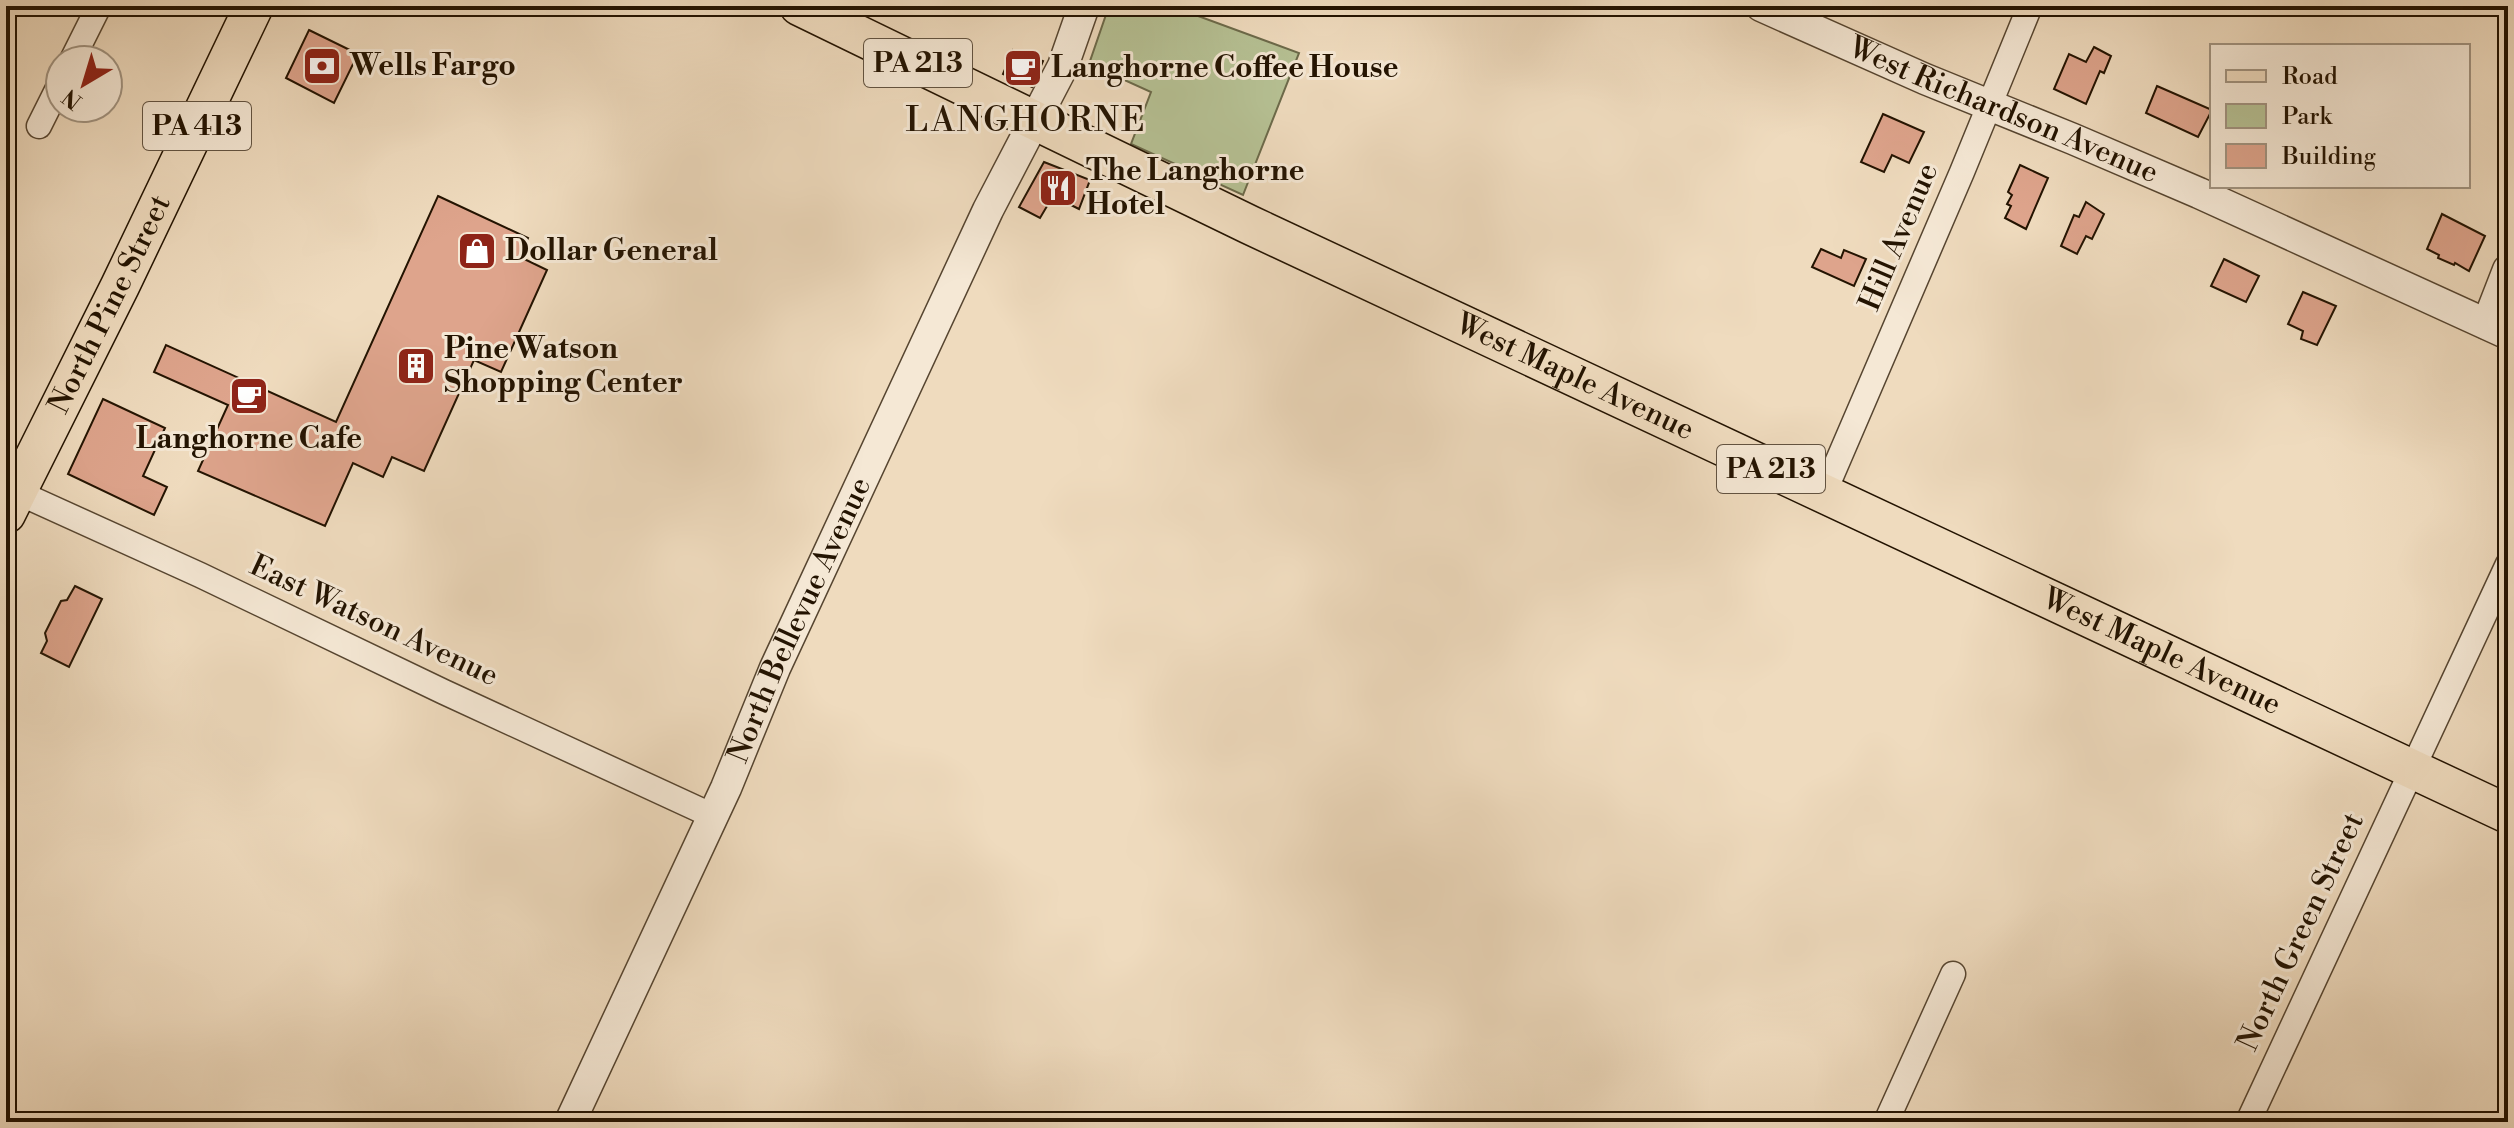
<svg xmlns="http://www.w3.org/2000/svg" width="2514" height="1128" font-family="'Libre Bodoni',serif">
<rect width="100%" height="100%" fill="#efdbbe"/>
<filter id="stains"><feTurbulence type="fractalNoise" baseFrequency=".0025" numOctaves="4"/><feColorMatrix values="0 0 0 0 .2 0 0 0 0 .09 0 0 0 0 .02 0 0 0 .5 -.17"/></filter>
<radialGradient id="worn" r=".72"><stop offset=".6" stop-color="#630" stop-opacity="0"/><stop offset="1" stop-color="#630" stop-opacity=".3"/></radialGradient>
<polygon fill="#b6c194" stroke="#6c6a4a" stroke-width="2" points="1109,6 1171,6 1299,53 1243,195 1131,144 1151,92 1089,64"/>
<g fill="#dea48c" stroke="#231301" stroke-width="2">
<polygon points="309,30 358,54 334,103 286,78"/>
<polygon points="2094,47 2111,56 2104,73 2100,71 2086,104 2054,89 2069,54 2086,62"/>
<polygon points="1013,50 1043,61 1032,87 1003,74"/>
<polygon points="2157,86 2212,110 2198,137 2146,113"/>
<polygon points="1883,114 1924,132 1909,163 1892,155 1884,172 1861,162"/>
<polygon points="1044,162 1090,180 1079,209 1053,196 1040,218 1019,207"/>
<polygon points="2020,165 2048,178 2026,229 2005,218 2011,206 2007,204 2012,195 2008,192"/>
<polygon points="438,196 528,238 520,257 547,270 501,372 474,360 424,471 392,457 383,477 353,463 325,526 198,471 228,405 154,372 166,345 336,422"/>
<polygon points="2086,202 2104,214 2092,239 2086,236 2077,254 2061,246 2074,215 2079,217"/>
<polygon points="2442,214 2485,236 2469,271 2455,263 2454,265 2438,258 2439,255 2427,249"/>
<polygon points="1821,249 1841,258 1844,250 1866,259 1854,286 1812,267"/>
<polygon points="2224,259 2259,276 2246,302 2211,286"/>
<polygon points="2303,292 2336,306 2317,345 2301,339 2303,331 2288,324"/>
<polygon points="103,399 165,428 143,476 167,487 154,515 68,474"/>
<polygon points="75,586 102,599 69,667 41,653 47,641 45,633 61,601 67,600"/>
</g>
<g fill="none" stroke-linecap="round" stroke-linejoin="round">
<defs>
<g id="minor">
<polyline points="72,60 99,6"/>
<polyline points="39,126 60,84"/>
<polyline points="6,487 200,575 444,692 713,816"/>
<polyline points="1824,493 1962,172 2030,6"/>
<polyline points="1886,1122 1953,974"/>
<polyline points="2248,1122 2508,564"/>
</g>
<g id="tertiary">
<path id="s1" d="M1761 6 1925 79 2073 139 2199 193 2508 334"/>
<polyline points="2487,324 2508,270"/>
<path id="s2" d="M570 1122 726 788 775 668 988 210 1063 66 1084 6"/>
</g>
<g id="primary">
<path id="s3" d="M799 6 1250 225 2508 814"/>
<path id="s4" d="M6 514 120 286 254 6"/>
</g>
</defs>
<use href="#minor" stroke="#564530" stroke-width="27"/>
<use href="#tertiary" stroke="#564530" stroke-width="33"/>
<use href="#primary" stroke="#231301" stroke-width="41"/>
<use href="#minor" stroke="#f5e8d5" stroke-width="24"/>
<use href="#tertiary" stroke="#f5e8d5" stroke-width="30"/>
<use href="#primary" stroke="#efdbbe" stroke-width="38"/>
</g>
<defs>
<symbol id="bank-square" viewBox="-11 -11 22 22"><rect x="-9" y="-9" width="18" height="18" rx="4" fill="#8f2418" stroke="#f5e8d5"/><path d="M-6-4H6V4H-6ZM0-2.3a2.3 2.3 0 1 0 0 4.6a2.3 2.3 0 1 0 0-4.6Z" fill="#fff"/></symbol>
<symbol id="cafe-square" viewBox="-11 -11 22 22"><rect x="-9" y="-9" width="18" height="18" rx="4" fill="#8f2418" stroke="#f5e8d5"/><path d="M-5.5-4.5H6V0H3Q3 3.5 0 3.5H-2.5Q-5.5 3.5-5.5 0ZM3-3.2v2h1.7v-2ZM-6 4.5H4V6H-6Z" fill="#fff"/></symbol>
<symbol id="restaurant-square" viewBox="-11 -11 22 22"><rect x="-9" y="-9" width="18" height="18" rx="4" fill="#8f2418" stroke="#f5e8d5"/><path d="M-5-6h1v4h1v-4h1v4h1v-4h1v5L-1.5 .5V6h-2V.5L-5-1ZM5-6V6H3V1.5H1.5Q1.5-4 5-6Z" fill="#fff"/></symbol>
<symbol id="shop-square" viewBox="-11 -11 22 22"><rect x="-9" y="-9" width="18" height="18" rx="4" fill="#8f2418" stroke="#f5e8d5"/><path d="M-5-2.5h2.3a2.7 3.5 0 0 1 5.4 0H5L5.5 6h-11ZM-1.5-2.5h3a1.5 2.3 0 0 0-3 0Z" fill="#fff"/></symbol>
<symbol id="building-square" viewBox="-11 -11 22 22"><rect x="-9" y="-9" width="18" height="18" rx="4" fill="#8f2418" stroke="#f5e8d5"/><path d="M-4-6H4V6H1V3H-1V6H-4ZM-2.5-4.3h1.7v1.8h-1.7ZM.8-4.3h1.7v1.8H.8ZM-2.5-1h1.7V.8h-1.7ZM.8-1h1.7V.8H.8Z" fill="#fff"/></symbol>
</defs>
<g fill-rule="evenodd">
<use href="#bank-square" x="300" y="44" width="44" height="44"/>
<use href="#cafe-square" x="1001" y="46" width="44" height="44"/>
<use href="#restaurant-square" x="1036" y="166" width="44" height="44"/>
<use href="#shop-square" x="455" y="229" width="44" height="44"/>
<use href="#building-square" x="394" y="344" width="44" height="44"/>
<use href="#cafe-square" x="227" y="374" width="44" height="44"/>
</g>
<g text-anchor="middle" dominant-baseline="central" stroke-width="6" stroke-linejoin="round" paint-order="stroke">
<g fill="#f5e8d5" stroke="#625341" stroke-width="2">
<rect x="864" y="39" width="108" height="48" rx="6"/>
<rect x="143" y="102" width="108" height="48" rx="6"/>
<rect x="1717" y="445" width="108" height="48" rx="6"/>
</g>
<g font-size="28" font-weight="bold" fill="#231301">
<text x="918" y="63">PA 213</text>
<text x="197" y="126">PA 413</text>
<text x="1771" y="469">PA 213</text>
</g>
<g font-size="30" font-weight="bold" fill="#231301" stroke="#f5e8d5" text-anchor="start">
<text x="350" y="66">Wells Fargo</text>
<text x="1051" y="68">Langhorne Coffee House</text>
<text x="1086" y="171">The Langhorne<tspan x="1086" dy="34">Hotel</tspan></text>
<text x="505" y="251">Dollar General</text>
<text x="444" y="349">Pine Watson<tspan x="444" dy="34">Shopping Center</tspan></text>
<text x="249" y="439" text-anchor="middle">Langhorne Cafe</text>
</g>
<g font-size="30" fill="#231301" stroke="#f5e8d5">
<text stroke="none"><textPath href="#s1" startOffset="264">West Richardson Avenue</textPath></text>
<text transform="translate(1899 237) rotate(-67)">Hill Avenue</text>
<text stroke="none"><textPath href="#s4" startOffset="234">North Pine Street</textPath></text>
<text stroke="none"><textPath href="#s3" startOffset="860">West Maple Avenue</textPath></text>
<text stroke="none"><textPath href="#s2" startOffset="552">North Bellevue Avenue</textPath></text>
<text transform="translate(374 621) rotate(25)">East Watson Avenue</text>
<text stroke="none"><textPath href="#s3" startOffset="1508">West Maple Avenue</textPath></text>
<text transform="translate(2301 932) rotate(-65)">North Green Street</text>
</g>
<g font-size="34" letter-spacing="2" fill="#231301" stroke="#f5e8d5">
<text x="1026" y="121">LANGHORNE</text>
</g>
</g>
<rect width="2514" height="1128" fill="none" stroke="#efdbbe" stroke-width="32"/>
<rect x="8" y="8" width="2498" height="1112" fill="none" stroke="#231301" stroke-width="4"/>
<rect x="16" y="16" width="2482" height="1096" fill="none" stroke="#231301" stroke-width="2"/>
<rect x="2210" y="44" width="260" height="144" fill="#f5e8d5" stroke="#a19380" stroke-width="2"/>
<rect x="2226" y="70" width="40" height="12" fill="#efdbbe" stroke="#a19380" stroke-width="2"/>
<text x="2282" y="84" font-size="24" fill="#231301">Road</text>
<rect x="2226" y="104" width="40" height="24" fill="#b6c194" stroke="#a19380" stroke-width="2"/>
<text x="2282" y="124" font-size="24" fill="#231301">Park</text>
<rect x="2226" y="144" width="40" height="24" fill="#dea48c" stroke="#a19380" stroke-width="2"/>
<text x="2282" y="164" font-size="24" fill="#231301">Building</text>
<g transform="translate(84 84) rotate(218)"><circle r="38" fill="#f5e8d5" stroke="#a19380" stroke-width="2"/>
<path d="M0-6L14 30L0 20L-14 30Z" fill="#8f2418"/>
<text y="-12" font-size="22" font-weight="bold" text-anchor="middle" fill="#231301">N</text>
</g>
<rect width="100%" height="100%" filter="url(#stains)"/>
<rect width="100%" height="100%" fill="url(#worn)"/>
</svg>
